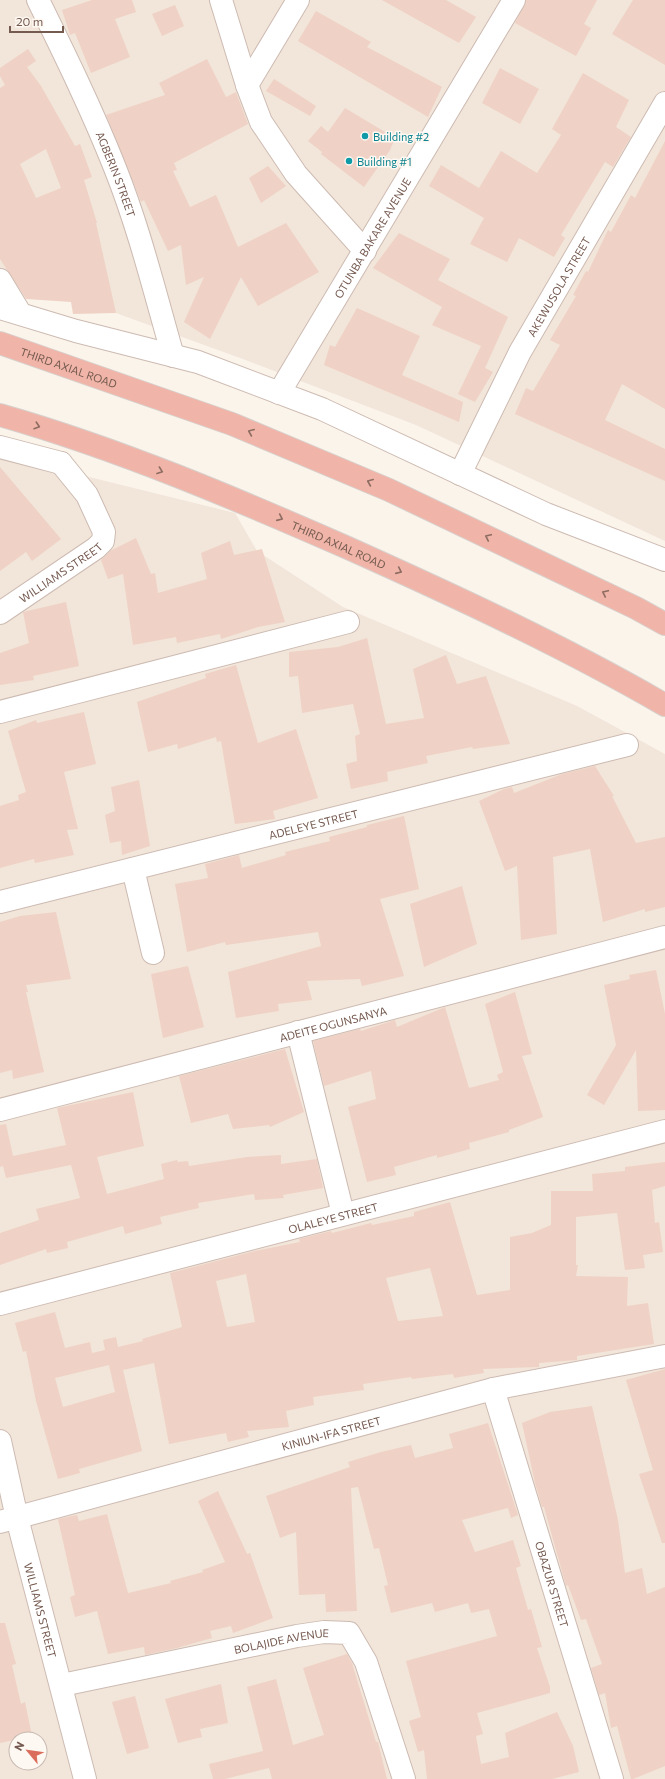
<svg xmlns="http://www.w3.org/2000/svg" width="665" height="1779" font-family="Commissioner,sans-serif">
<rect width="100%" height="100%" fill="#fbf4eb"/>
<g fill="#f2e5da" fill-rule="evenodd">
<polygon points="0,0 665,0 665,541 416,425 243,359 91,304 0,278"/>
<path d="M0 455 235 513 257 551 343 607 577 706 665 754V1779H0ZM16 1739H40V1763H16Z"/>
</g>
<g fill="#efd2c5" fill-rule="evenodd">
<polygon points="92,0 132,0 136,12 115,19 130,57 91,73 75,33 70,35 62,10"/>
<polygon points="382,0 446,0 476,17 459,43"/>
<polygon points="526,0 597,0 584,24 591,28 576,56 515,23"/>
<polygon points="633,0 665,0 665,65 612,34"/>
<polygon points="175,5 184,26 162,36 152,14"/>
<polygon points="316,11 371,42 367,47 442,87 428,117 298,41"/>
<path d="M28 49 36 61 27 67 41 86 75 146 80 144 92 177 84 180 97 223H96L116 313 73 314 71 302 26 299 0 259V88L5 85 0 76V68ZM46 149 61 188 36 198 20 164Z"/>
<polygon points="207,59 226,97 236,92 248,124 174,163 177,170 173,171 190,207 216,195 238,247 286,223 319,272 258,306 241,277 210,339 184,322 204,277 186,285 181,245 168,251 144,200 141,202 106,115 165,95 159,83"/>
<polygon points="500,68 539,89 520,124 482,103"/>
<polygon points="583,73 629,100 616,127 631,137 613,167 605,162 561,235 565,238 554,257 519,238 507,262 470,244 484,218 429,186 441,165 479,188 501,151 537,173 561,135 552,129"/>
<polygon points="274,79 316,106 310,116 266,91"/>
<polygon points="345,108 395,138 390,150 364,187 321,154 322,152 308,141 321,126 328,132"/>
<polygon points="665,141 665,409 622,384 605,420 665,449 665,481 515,414 526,388 533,391 560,345 550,340 576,296 573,295 586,271 588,272 608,230 611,232 631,195 635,198"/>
<polygon points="268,166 286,186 261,203 249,178"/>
<polygon points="399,233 450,259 438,280 508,317 485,368 493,372 475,402 458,394 481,346 432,325 442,307 373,268"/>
<polygon points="357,308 420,336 402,375 463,402 459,422 324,365 330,345 335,347"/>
<polygon points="0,467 61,539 32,561 26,552 0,571"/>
<polygon points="136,538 151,574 155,573 158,593 207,579 201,553 230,541 234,555 262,549 285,622 258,627 221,639 220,634 177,643 176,637 133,645 123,574 108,579 101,560 110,551"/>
<polygon points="66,602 79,666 33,676 34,680 0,685 0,653 29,643 23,612"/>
<polygon points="367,638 386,724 424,718 413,669 446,655 457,684 486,676 510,744 473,749 472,747 426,756 428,763 387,772 388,781 351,789 346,764 357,761 355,736 360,734 353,704 302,713 298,676 289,677 289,652 338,647"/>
<polygon points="236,665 258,743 296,729 318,798 273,811 275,819 235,824 221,741 217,742 216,737 178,749 177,744 148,752 137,702 206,678 205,674"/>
<polygon points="84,712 96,764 64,772 78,829 67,830 74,855 35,863 34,859 0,868 0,806 19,800 18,795 26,792 8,731 36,720 37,723"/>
<polygon points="595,766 614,796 612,796 636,843 665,837 665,907 645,912 645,909 603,922 590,849 553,857 557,934 521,940 517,866 505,871 479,801 504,789 512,787 514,793 562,774"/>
<polygon points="139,780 150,846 122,855 121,841 110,843 105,815 115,811 111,787"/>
<polygon points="404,816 419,889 380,899 404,976 362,986 360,979 307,981 312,1000 278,1004 279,1011 236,1018 228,972 321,946 318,932 226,945 225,942 187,952 175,884 208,878 205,864 239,855 242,868 286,855 285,852 330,841 329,837 367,827 367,825"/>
<polygon points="462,886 477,944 424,967 410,904"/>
<polygon points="56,912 71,979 26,985 28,992 26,992 44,1072 13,1079 12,1070 0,1073 0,922 20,916"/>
<polygon points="188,966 204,1027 163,1038 151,974"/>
<polygon points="656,970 665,1014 665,1110 638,1111 636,1050 604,1105 587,1095 616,1045 604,985 630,979 629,975"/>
<polygon points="515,992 532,1054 522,1056 543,1117 509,1130 509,1132 469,1143 470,1149 437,1158 437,1155 394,1167 396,1175 367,1182 348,1107 376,1099 371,1071 324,1086 313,1041 360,1029 361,1031 395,1020 397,1027 445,1007 469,1088 499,1080 497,1075 503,1072 485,1004"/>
<polygon points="285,1049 304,1112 270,1127 269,1125 233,1129 228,1114 191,1123 179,1076"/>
<polygon points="133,1092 144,1146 97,1157 107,1194 164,1179 161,1164 177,1160 178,1162 188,1161 189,1166 247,1157 281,1155 281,1164 317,1159 323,1188 283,1195 284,1198 255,1200 254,1194 198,1203 199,1208 160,1217 162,1224 125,1234 123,1226 67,1242 68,1248 47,1253 46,1249 0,1265 0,1233 39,1220 36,1209 80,1198 71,1165 6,1178 3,1166 0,1167 0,1125 6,1124 13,1156 66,1145 57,1108"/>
<path d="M665 1162V1186L652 1190 655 1223 659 1222 663 1252 643 1255 645 1268 625 1270 617 1213 576 1217V1265H578L576 1276 628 1277 627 1306 648 1303 654 1344 577 1356V1360L539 1363V1367L483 1369 484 1373 454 1378 453 1374 412 1379 411 1377 363 1384 364 1390 313 1397 314 1405 286 1411 289 1427 247 1431 249 1437 228 1442 226 1433 169 1444 154 1363 123 1370 142 1451 79 1469 80 1473 58 1479 36 1401 26 1351 23 1352 15 1323 55 1312 65 1348 90 1342 92 1353 105 1350 103 1340 116 1337 118 1347 143 1341 142 1339 182 1327 170 1273 255 1251 300 1242 299 1239 331 1231 332 1233 371 1223 372 1225 414 1216V1212L450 1202 477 1295 510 1290V1237L532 1233 551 1225V1191H593L592 1174 625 1171V1167ZM430 1268 443 1316 398 1321 386 1278ZM246 1274 255 1322 227 1327 216 1281ZM109 1365 115 1392 63 1407 55 1378Z"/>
<polygon points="665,1369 665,1543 662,1543 639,1474 653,1470 626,1380"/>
<polygon points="592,1406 618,1520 625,1573 642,1568 647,1594 665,1587 665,1766 633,1779 631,1779 617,1726 611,1728 605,1693 599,1695 591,1668 602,1664 586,1619 581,1620 568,1585 566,1586 544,1507 542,1507 535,1483 522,1423 550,1412"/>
<polygon points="488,1423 518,1515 511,1518 508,1508 462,1520 475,1552 513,1540 521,1566 516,1568 528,1610 531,1609 542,1647 537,1648 550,1687 550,1693 477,1713 483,1734 476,1736 481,1764 509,1757 505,1733 557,1712 573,1746 579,1772 552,1779 427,1779 424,1750 418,1752 409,1721 421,1717 406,1661 497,1636 489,1609 471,1613 468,1603 435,1612 432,1603 391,1613 384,1586 388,1585 379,1548 374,1549 358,1487 351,1488 357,1611 326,1612 325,1594 299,1595 296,1532 280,1538 266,1496 350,1467 348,1462 381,1452 411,1445 415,1458 453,1448 449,1434"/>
<polygon points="218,1491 247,1554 250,1553 273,1618 233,1633 231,1626 210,1631 212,1638 177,1648 145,1655 144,1647 108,1654 97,1611 75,1617 70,1597 75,1595 58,1519 77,1515 79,1521 107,1514 128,1593 171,1583 170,1581 203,1572 202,1570 225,1562 198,1501"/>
<polygon points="0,1623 5,1623 16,1664 12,1665 21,1704 25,1702 32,1736 0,1743"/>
<polygon points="347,1654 352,1663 376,1742 378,1742 387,1779 272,1779 269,1768 225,1779 213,1779 209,1764 263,1751 247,1687 276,1679 293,1745 324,1735 303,1668"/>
<polygon points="221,1684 228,1723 200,1729 202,1737 178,1743 165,1699"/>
<polygon points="135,1696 149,1748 127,1754 112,1702"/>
</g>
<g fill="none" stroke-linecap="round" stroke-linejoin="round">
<defs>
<g id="minor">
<path id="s1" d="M38 0C65 55 92 110 115 168 139 228 155 293 173 356"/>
<polyline points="221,0 247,85 261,122 296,174 365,251"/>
<polyline points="247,85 298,0"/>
<polyline points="0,280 20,313"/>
<polyline points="0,308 76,331 198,362 322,409 546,514 665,560"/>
<path id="s2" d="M279 393 514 0"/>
<polyline points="0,447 61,463"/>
<path id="s3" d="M460 474 520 352 665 103"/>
<path id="s4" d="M0 613 96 548 103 541 104 532 87 495 61 463"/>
<polyline points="0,712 348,622"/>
<polyline points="133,869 153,953"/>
<path id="s5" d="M0 902 627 745"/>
<polyline points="298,1032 343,1214"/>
<path id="s6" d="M0 1110 665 937"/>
<path id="s7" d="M0 1304 665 1131"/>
<path id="s8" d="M493 1389 612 1779"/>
<path id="s9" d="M0 1441 17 1518 85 1779"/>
<path id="s10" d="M0 1522 493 1389 665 1356"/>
<path id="s11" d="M62 1685 297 1636 324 1632 349 1633 366 1662 404 1779"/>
</g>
<g id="highway">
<path id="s12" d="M0 343 232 424 389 490 636 608 665 624"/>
<path id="s13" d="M0 415C119 449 234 498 348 548 455 596 563 646 665 705"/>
</g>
</defs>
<use href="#minor" stroke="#cdbbb2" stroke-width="24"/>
<use href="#highway" stroke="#d8d1ce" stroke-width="24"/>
<use href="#minor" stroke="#fff" stroke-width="22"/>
<use href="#highway" stroke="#f0b5a8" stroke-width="22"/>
</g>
<defs><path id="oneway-chevron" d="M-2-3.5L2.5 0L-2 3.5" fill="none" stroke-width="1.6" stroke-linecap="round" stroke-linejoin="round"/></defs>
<g stroke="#8e6c62">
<use href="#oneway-chevron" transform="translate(37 426) rotate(18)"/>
<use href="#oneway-chevron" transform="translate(251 432) rotate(-157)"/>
<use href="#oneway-chevron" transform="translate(160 471) rotate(20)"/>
<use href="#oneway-chevron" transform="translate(370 482) rotate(-157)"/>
<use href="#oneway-chevron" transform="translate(280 518) rotate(24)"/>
<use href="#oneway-chevron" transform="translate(488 537) rotate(-155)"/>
<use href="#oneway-chevron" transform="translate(399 571) rotate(24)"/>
<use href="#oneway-chevron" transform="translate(605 593) rotate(-155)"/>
</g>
<g fill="#0f9aa8" stroke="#fef8f2" stroke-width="1.5">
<circle cx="365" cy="136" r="4"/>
<circle cx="349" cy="161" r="4"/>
</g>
<g text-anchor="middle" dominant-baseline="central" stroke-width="3" stroke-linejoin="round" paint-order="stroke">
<g font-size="11" fill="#0d838f" stroke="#fef8f2" text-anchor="start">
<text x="373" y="136">Building #2</text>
<text x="357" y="161">Building #1</text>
</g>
<g font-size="11" fill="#755a50" stroke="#fef8f2">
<text stroke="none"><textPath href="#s1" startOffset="191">AGBERIN STREET</textPath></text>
<text stroke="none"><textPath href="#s2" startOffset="181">OTUNBA BAKARE AVENUE</textPath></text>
<text stroke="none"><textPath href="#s3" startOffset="212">AKEWUSOLA STREET</textPath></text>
<text stroke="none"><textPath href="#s12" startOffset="73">THIRD AXIAL ROAD</textPath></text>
<text stroke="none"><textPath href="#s13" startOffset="363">THIRD AXIAL ROAD</textPath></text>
<text stroke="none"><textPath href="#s4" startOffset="73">WILLIAMS STREET</textPath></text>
<text stroke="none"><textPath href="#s5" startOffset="323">ADELEYE STREET</textPath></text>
<text stroke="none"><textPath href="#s6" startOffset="344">ADEITE OGUNSANYA</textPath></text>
<text stroke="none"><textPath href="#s7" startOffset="344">OLALEYE STREET</textPath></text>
<text stroke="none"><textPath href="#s10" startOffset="343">KINIUN-IFA STREET</textPath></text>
<text stroke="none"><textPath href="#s8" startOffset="204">OBAZUR STREET</textPath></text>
<text stroke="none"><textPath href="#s9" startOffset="174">WILLIAMS STREET</textPath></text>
<text stroke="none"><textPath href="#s11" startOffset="224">BOLAJIDE AVENUE</textPath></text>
</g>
</g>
<g transform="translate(28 1751) rotate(299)"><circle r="19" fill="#fef8f2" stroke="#c7b9b1"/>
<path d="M0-3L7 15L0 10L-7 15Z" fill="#da6d5b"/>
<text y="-6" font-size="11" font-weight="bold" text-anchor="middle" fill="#755a50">N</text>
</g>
<path d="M10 26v6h53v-6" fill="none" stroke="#755a50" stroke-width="2"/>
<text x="16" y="26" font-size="12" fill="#755a50" stroke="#fef8f2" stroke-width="3" paint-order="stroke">20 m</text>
</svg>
